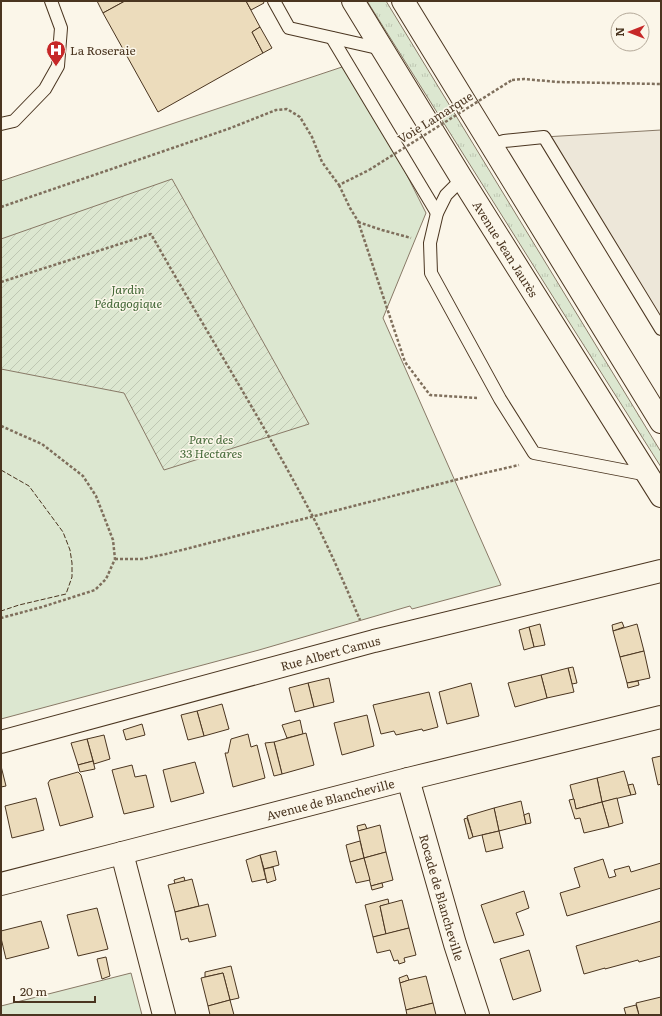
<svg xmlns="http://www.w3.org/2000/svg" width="662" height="1016" font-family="Literata,serif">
<defs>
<pattern id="grass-tufts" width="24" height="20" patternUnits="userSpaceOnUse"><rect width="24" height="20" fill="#dce7d0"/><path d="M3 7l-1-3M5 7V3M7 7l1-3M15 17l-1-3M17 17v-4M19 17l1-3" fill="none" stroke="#bec7b2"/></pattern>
<pattern id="garden-furrows" width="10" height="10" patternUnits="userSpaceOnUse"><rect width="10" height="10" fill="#dce7d0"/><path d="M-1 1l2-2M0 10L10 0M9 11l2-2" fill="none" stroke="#bec7b2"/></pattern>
</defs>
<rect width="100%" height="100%" fill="#fbf6e9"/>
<polygon fill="url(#grass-tufts)" stroke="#887966" points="367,1 386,1 661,452 661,467 550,292"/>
<g fill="#dce7d0" stroke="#887966">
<polygon points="351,64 426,213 383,318 501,585 412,609 410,606 259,650 1,719 1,181"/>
<polygon points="131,973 142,1015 1,1015 1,1006"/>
</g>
<polygon fill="url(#garden-furrows)" stroke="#887966" points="172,179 309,424 164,470 124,393 1,369 1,239"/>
<polygon fill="#ede7d9" stroke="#887966" points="661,130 661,329 544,137"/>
<g fill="#ecdcbc" stroke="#4a3520">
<polygon points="97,1 125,1 103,13"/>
<polygon points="125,1 246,1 260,27 252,32 263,53 158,112 103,13"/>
<polygon points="246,1 263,1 264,3 251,10"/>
<polygon points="260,27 272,48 263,53 252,32"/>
<polygon points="622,622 624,627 613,631 612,625"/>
<polygon points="540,624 545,645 534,647 529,627"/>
<polygon points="637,624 644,651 620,657 613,631"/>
<polygon points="529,627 534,647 524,650 519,630"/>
<polygon points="644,651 650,678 627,683 620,657"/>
<polygon points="573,667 577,683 572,684 568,668"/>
<polygon points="568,668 574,692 547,698 541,675"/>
<polygon points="541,675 547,698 515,707 508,683"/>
<polygon points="329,678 334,702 314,707 308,683"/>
<polygon points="638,681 639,685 628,688 627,683"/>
<polygon points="308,683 314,707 295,712 289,688"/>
<polygon points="471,683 479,716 447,724 439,692"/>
<polygon points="429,692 438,727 423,731 422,729 396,735 394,731 381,734 373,705"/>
<polygon points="222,704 229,729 204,736 197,711"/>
<polygon points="197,711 204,736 188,740 181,715"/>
<polygon points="367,715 374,746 342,755 334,723"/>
<polygon points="300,720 303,734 287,738 282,725"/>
<polygon points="142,724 145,735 126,740 123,730"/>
<polygon points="306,733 314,765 282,774 274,742"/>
<polygon points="248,734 251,747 257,745 265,778 233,787 225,753 228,753 231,739"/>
<polygon points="104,735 110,759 94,764 87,739"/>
<polygon points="87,739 93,761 78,765 71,743"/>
<polygon points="274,742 282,774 274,776 265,743"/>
<polygon points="661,756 661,784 658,785 652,758"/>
<polygon points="93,761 95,769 80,772 78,765"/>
<polygon points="195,762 204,793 171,802 163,770"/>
<polygon points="132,765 135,777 146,775 154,807 124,814 112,770"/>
<polygon points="1,766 6,786 1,787"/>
<polygon points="624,771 631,795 602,802 597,778"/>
<polygon points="78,772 81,775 93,817 60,826 48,783 50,780"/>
<polygon points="597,778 602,802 576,809 570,785"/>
<polygon points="633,784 636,794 631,795 628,785"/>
<polygon points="36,798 44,830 12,838 5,806"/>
<polygon points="617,798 623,823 609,827 602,802"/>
<polygon points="574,799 576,809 602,802 609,827 584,833 580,818 575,819 569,800"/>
<polygon points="521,801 526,824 499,831 494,808"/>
<polygon points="494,808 499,831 473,837 467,816"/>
<polygon points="529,813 531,823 526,824 524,815"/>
<polygon points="467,818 473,837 469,839 464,819"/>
<polygon points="365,824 367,829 358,831 357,826"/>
<polygon points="380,825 386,852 364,858 358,831"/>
<polygon points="499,831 503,848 486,852 482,835"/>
<polygon points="360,841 364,858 350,862 346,845"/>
<polygon points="276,851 279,865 264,869 260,855"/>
<polygon points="386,852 393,880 371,886 364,858"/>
<polygon points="260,855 266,879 252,882 246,860"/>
<polygon points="364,858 370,880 356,883 350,862"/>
<polygon points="603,859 609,878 616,876 614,870 629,866 631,872 661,863 661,888 567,916 560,893 580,887 574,868"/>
<polygon points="273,867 276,880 267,883 264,869"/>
<polygon points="184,877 185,881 175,884 174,880"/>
<polygon points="192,879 199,906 175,912 168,885"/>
<polygon points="382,883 383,887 372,890 371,886"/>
<polygon points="524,891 529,908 516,913 524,935 494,943 481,905"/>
<polygon points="388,899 389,904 380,906 386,934 373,937 365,905"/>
<polygon points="402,900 409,928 386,934 380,906"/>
<polygon points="208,904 216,936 189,942 188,938 181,940 175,912"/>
<polygon points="97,908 108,949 78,956 67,915"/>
<polygon points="41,921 49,948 6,959 1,938 1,931"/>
<polygon points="661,921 661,956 639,962 638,960 605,969 605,968 584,974 576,946"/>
<polygon points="409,928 416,955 404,958 405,962 399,964 398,960 394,961 390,950 377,953 373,937"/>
<polygon points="529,950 541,991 513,1000 500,959"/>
<polygon points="106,957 110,976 102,979 97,959"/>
<polygon points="231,966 239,998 230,1000 223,973 205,977 205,972"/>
<polygon points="223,973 230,1000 208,1006 201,978"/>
<polygon points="407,975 409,980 400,983 399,978"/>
<polygon points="426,976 433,1003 406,1010 400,983 409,980"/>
<polygon points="661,997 661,1015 639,1015 636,1003"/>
<polygon points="230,1000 234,1015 210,1015 208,1006"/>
<polygon points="433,1003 436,1015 407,1015 406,1010"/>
<polygon points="636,1005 639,1015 626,1015 624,1008"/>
</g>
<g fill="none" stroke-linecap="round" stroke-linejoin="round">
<defs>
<g id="lane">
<polyline points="274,1 289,28 382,49"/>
<polyline points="332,38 437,213"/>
<polyline points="1,124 14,121 45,89 58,66 61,28 51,1"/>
<polyline points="491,145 504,141 544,137 661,329"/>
<polyline points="462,179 446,195 437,213 430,243 431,273 500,399 534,453 648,475"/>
</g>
<g id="street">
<path id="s1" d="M1 742 374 641 661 571"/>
<path id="s2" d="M408 779 455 944 478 1015"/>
<polyline points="122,853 164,1015"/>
<path id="s3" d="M1 884 122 853 408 779 661 717"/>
</g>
<g id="primary">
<path id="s4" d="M353 1 462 179 661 496"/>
<polyline points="403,1 661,422"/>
</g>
</defs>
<use href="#lane" stroke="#4a3520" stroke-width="14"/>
<use href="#street" stroke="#4a3520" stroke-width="24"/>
<use href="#primary" stroke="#4a3520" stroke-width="24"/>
<g stroke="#7f6f5c" stroke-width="2.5" stroke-dasharray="3 2" stroke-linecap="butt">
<polyline points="512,80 524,79 558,82 661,84"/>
<polyline points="339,185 350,208 358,221 405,362 430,395 477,398"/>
<polyline points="1,207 228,129 276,110 287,109 300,117 312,137 322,162 339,185 369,170"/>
<polyline points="358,222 382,230 411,238"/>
<path d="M1 282 151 234C204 328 262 420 312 515 330 550 345 585 360 620"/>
<polyline points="1,426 42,444 83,476 96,496 113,540 115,559 106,579 95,590 42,607 1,618"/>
<polyline points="115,559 142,559 166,554 467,477 519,465"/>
</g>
<use href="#lane" stroke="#fbf6e9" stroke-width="12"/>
<use href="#street" stroke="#fbf6e9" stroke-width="22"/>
<use href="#primary" stroke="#fbf6e9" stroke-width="22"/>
<polyline stroke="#7f6f5c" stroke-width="2.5" stroke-dasharray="3 2" stroke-linecap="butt" points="369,170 512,80"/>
<polyline stroke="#4a3520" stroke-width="1" stroke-dasharray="5 2" stroke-linecap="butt" points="1,470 29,486 63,532 70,550 72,563 72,577 66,594 19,605 1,611"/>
</g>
<defs>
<symbol id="hospital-pin" viewBox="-11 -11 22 30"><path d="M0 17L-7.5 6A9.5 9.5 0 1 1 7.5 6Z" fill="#c62828" stroke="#fbf6e9"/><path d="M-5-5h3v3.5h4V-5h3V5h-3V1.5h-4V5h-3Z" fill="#fff"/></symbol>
</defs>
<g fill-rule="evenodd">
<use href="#hospital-pin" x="45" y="39" width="22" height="30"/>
</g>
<g text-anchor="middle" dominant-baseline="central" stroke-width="3" stroke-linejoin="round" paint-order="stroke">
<g font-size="12" fill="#4a3520" stroke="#fbf6e9" text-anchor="start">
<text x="70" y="50">La Roseraie</text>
</g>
<g font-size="12" fill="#4a3520" stroke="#fbf6e9">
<text transform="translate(435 117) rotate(-32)">Voie Lamarque</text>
<text stroke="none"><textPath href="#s4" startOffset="291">Avenue Jean Jaurès</textPath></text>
<text stroke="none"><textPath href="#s1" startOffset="341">Rue Albert Camus</textPath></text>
<text stroke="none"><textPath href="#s3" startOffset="340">Avenue de Blancheville</textPath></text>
<text stroke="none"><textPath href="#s2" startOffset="123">Rocade de Blancheville</textPath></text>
</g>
<g font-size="12" font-style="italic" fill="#436837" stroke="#fbf6e9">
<text x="128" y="289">Jardin<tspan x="128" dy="14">Pédagogique</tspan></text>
<text x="211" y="439">Parc des<tspan x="211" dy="14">33 Hectares</tspan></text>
</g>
</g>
<rect width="662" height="1016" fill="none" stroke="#4a3520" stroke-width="4"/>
<g transform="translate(630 32) rotate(270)"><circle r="19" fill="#fbf6e9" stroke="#b4a999"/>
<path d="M0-3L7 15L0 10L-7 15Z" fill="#c62828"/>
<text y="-6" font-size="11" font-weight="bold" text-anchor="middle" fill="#4a3520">N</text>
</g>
<path d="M14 996v6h81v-6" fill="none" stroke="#4a3520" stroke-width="2"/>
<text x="20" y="996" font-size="12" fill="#4a3520" stroke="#fbf6e9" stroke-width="3" paint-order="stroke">20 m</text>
</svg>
